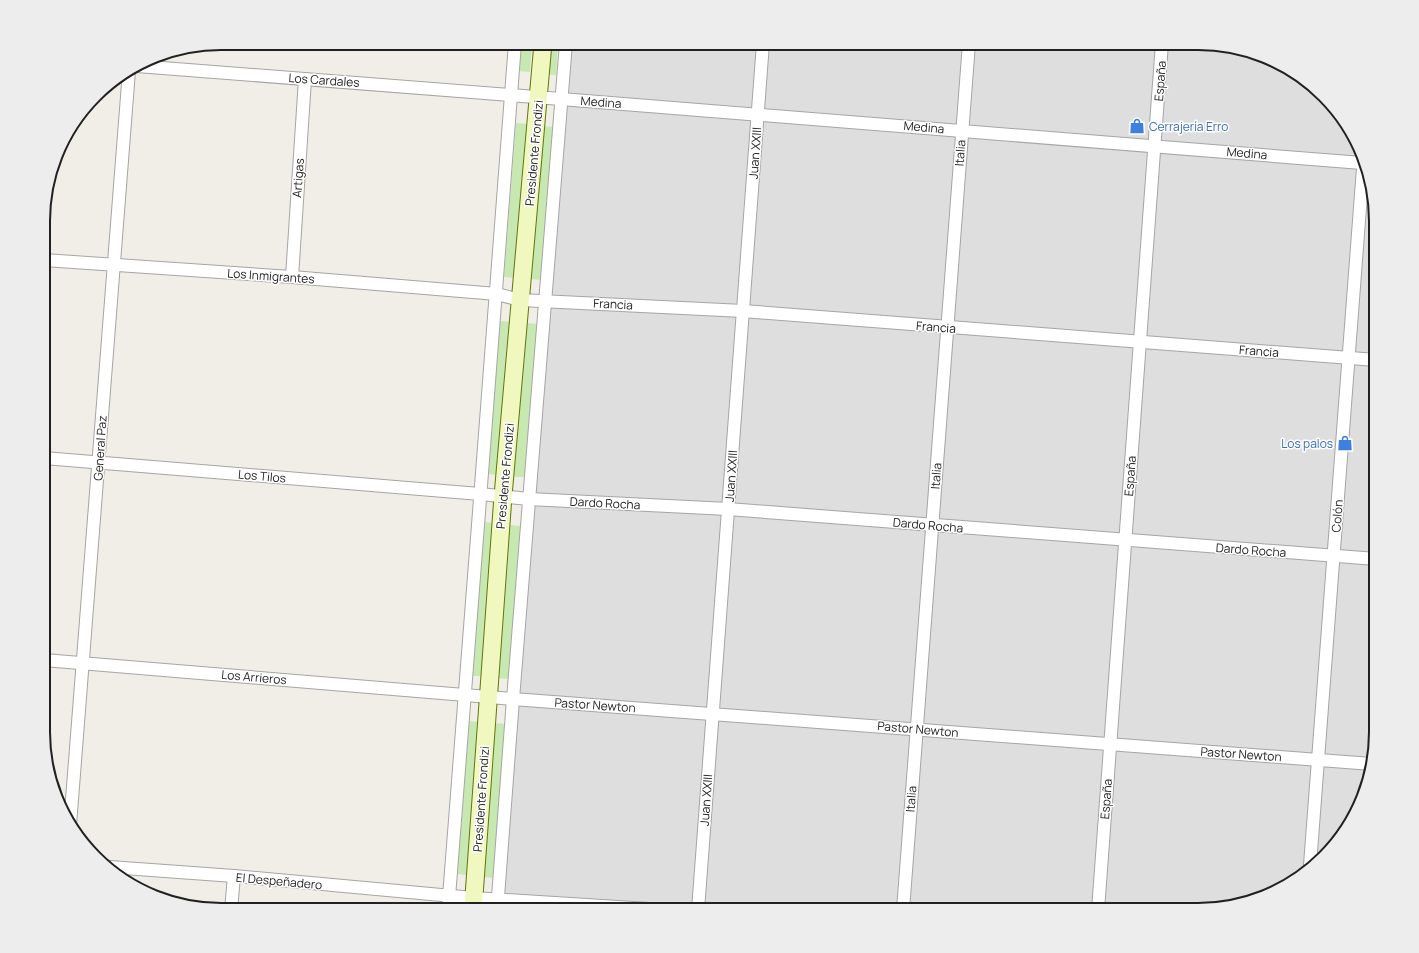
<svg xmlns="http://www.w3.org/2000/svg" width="1419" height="953" font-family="Manrope,sans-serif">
<rect width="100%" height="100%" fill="#f1eee8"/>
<polygon fill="#dfdede" points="566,43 1199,43 1255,52 1297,73 1352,132 1376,209 1376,744 1367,789 1346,831 1287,886 1210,910 497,910"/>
<g fill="#c8e8b1">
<polygon points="520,43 532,43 530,72 518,71"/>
<polygon points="546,43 558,43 556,75 544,74"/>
<polygon points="516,123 528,124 516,278 504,277"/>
<polygon points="542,126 554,127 542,280 530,279"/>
<polygon points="500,321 512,322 500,475 488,474"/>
<polygon points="526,323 538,324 526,477 514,477"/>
<polygon points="483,522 495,523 483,676 471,676"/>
<polygon points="509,525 521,526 509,679 497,678"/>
<polygon points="467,721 480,722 468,875 456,874"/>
<polygon points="494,723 506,724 494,878 482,877"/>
</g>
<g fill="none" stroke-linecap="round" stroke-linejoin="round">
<defs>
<g id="street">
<polyline points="137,66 561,99 1362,163"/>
<polyline points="44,260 292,277 497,294 520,300 743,311 1376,360"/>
<polyline points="292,277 305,79"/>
<polyline points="44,458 480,494 529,499 728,509 1376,559"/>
<polyline points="44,660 513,699 1372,764"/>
<polyline points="70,825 129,71"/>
<polyline points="1310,865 1363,168"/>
<polyline points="110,867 234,876 474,898 665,910"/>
<polyline points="231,910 234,876"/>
<path d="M448 910C469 621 495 332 515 43"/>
<polyline points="497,910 513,699 566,43"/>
<polyline points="698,910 763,43"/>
<polyline points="903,910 969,43"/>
<polyline points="1098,910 1162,43"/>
</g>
<polyline id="secondary" points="473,910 503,496 543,43"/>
</defs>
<use href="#street" stroke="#a5a5a5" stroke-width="14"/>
<use href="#secondary" stroke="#61750a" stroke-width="19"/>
<use href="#street" stroke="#fff" stroke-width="12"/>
<use href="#secondary" stroke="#f0f7bf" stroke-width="17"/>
</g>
<defs>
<symbol id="shop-bare" viewBox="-9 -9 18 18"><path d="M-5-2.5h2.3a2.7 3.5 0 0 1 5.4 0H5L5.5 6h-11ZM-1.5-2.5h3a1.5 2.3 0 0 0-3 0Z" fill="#3f7fe0" stroke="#fff" stroke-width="2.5" paint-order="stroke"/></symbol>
</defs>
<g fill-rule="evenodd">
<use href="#shop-bare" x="1126" y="115" width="22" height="22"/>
<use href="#shop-bare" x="1334" y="432" width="22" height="22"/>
</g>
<g text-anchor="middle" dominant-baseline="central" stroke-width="3" stroke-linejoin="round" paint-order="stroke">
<g font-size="12" fill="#212121" stroke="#fff">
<text transform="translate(324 80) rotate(4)">Los Cardales</text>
<text transform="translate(1160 81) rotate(-86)">España</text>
<text transform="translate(601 102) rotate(4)">Medina</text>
<text transform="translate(924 127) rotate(5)">Medina</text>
<text transform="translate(534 153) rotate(-85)">Presidente Frondizi</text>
<text transform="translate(755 153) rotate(-86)">Juan XXIII</text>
<text transform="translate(960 153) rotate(-86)">Italia</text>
<text transform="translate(1247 153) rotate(5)">Medina</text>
<text transform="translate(298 178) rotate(-86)">Artigas</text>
<text transform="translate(271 276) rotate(4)">Los Inmigrantes</text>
<text transform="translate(613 304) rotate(3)">Francia</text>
<text transform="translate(936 327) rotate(4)">Francia</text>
<text transform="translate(1259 351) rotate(4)">Francia</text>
<text transform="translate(100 448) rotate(-86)">General Paz</text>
<text transform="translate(262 476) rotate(5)">Los Tilos</text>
<text transform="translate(505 476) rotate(-85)">Presidente Frondizi</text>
<text transform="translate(731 476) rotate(-86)">Juan XXIII</text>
<text transform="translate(936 476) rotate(-86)">Italia</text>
<text transform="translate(1130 476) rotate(-86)">España</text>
<text transform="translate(605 503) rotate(3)">Dardo Rocha</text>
<text transform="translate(1337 516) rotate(-86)">Colón</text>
<text transform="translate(928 525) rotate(5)">Dardo Rocha</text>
<text transform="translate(1251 550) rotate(4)">Dardo Rocha</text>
<text transform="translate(254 677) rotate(5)">Los Arrieros</text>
<text transform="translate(595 705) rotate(4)">Pastor Newton</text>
<text transform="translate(918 729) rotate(5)">Pastor Newton</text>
<text transform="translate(1241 754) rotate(4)">Pastor Newton</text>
<text transform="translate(481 799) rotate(-86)">Presidente Frondizi</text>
<text transform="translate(911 799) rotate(-86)">Italia</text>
<text transform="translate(1106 799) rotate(-86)">España</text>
<text transform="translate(706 800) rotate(-86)">Juan XXIII</text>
<text transform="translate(279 881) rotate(5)">El Despeñadero</text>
</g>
<g font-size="12" fill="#366cbe" stroke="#fff" text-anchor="start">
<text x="1149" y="126">Cerrajería Erro</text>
<text x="1333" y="443" text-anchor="end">Los palos</text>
</g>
</g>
<path d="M0 0H1419V953H0ZM221 50H1198A171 171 0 0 1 1369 221V732A171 171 0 0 1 1198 903H221A171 171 0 0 1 50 732V221A171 171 0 0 1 221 50Z" fill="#ededed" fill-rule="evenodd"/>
<path fill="none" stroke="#212121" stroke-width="2" d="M221 50H1198A171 171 0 0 1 1369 221V732A171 171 0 0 1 1198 903H221A171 171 0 0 1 50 732V221A171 171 0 0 1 221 50Z"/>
</svg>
